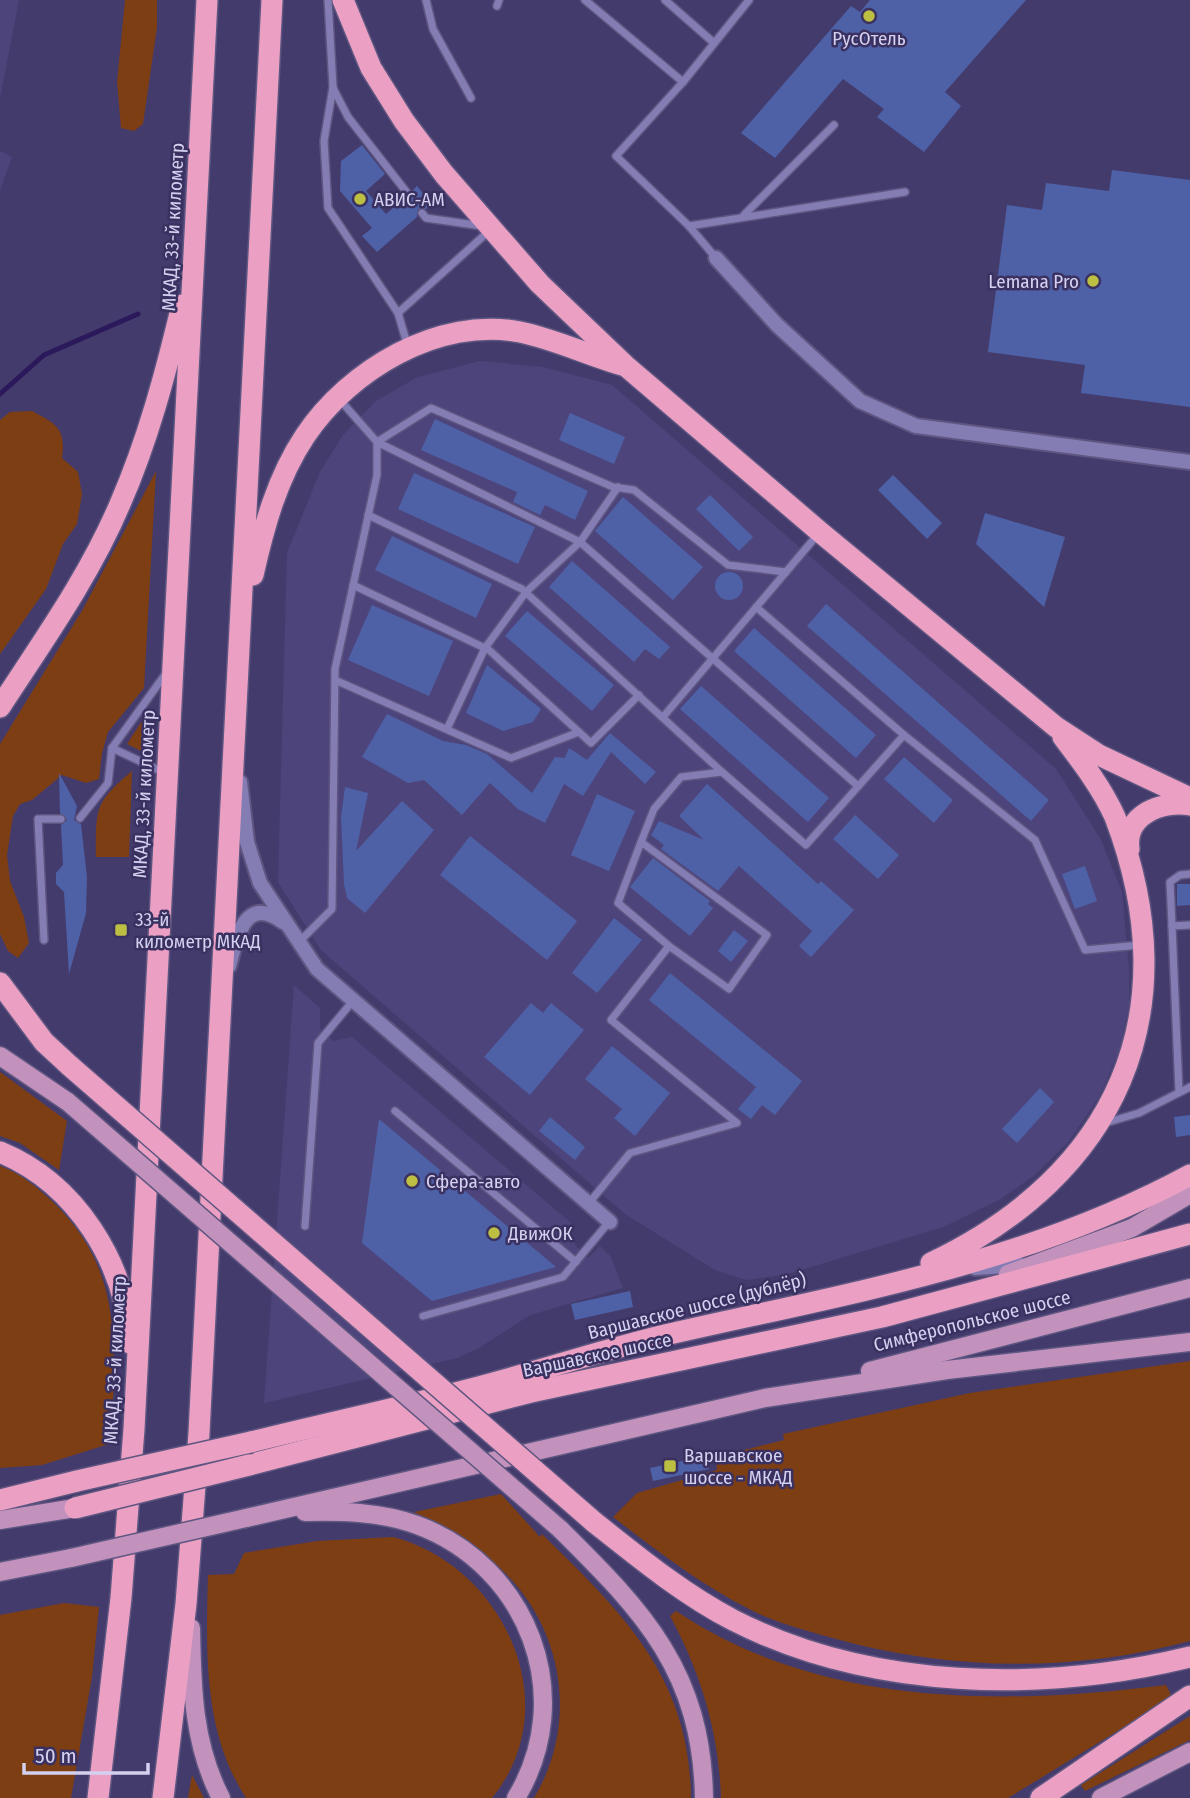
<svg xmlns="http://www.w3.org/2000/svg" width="1190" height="1798" font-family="'Fira Sans Condensed',sans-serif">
<rect width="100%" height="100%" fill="#443b6d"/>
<g fill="#4e447c">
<polygon points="0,0 19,0 0,98"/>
<polygon points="0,151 12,157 0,190"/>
<polygon points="480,361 543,367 612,385 1056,769 1100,838 1122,892 1129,969 1129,1005 1120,1049 1099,1097 1069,1141 1035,1175 999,1200 943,1227 788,1274 746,1280 715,1270 625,1214 321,950 278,882 287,553 320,472 343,435 376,401 418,377"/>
<polygon points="294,985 320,1008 320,1029 325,1034 333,1041 352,1037 570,1222 575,1245 588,1258 600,1246 611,1257 623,1288 530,1315 479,1348 457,1358 264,1403"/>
</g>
<g fill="#7e3e13">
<polygon points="125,0 157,0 157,27 143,124 134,131 121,128 117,82"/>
<path d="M32 411C57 424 66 429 62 458L78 472 82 494 77 524 63 544 46 589 0 654V420L10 412Z"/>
<polygon points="156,471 144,688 108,732 102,753 99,779 86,783 62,775 32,800 20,804 13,816 7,855 10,881 24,917 29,943 18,958 8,951 0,934 0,744 83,609"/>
<polygon points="142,721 141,751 127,744"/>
<path d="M132 771 129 857H96C96 809 94 803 132 771Z"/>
<polygon points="0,1072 67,1121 59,1170 20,1143 0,1136"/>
<path d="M0 1166C20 1173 38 1188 53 1202 127 1274 113 1349 112 1443L42 1465 0 1468Z"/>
<path d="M1190 1361V1641C1071 1673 947 1671 829 1637 802 1629 774 1622 749 1609 700 1584 657 1551 613 1517L637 1493 717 1470 716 1457 784 1440 783 1434 970 1393Z"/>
<path d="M501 1494 540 1537 542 1534C622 1613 690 1676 691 1798H534C578 1725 565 1631 503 1571 478 1546 446 1528 414 1512Z"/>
<path d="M393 1537C502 1565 569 1704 492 1798H246C203 1732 206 1651 208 1575L234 1574 244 1553 317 1541Z"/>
<polygon points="64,1603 99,1607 92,1677 71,1798 0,1798 0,1615"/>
<path d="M676 1611C819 1707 1001 1706 1166 1685L1171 1695 1129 1724 1008 1798H721C719 1733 701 1673 670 1616Z"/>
<polygon points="1190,1716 1190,1740 1085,1791 1081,1785"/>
<polygon points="192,1775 204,1798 188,1798"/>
</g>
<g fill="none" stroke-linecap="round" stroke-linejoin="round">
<polyline stroke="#2b195b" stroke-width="5" points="0,394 44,355 138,314"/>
</g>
<g fill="#4e61a6">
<polygon points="870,0 1026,0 945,92 961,106 924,152 877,117 884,109 843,79 775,158 741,133 851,6 860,12"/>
<polygon points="362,145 385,174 366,191 386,214 404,198 412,198 413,190 417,186 432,204 426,209 418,209 417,217 377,252 362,236 372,228 340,191 341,161"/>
<polygon points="1112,170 1190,180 1190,407 1081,393 1085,365 988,352 1007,205 1042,210 1046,183 1109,191"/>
<polygon points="570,413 625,437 614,464 559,440"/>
<polygon points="435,419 588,491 575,520 545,505 540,515 513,502 517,492 421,450"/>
<polygon points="414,473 535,527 518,564 398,509"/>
<polygon points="893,475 942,523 927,539 878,490"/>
<polygon points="710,495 753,537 739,551 696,509"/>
<polygon points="623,497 703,567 673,600 595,531"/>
<polygon points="985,513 1065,537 1044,607 976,544"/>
<polygon points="392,536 492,584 476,618 375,570"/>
<polygon points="572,561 670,647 659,659 645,649 634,662 549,587"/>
<circle cx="729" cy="586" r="14"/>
<polygon points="826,604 1049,800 1031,821 807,626"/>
<polygon points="372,605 453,641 429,696 348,660"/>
<polygon points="527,611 614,685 592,711 505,636"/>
<polygon points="754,628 876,735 856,758 734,651"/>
<polygon points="487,665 541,709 533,722 503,731 466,713"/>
<polygon points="701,686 829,798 808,822 680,709"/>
<polygon points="387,714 443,741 466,745 487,754 532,793 555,757 565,758 569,748 587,760 610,733 656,772 645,784 611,752 583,796 564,784 545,823 518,809 490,783 462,815 424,780 408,783 362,757"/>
<polygon points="904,757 953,800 934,823 884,779"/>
<polygon points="59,773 77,806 74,820 81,824 87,877 86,913 69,974 64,892 56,884 56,873 63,865 61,825 67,820 60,813"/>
<polygon points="707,784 818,884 821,881 854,910 811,957 799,946 812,931 739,866 718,891 661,849 664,845 651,835 659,821 704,840 679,816"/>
<polygon points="345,787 368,793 356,851 402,801 434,830 365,913 347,898 344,884 341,817"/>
<polygon points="597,794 635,811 609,871 571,855"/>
<polygon points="855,815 899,855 878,879 833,839"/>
<polygon points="470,836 577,921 547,960 440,875"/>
<polygon points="653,858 710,901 708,904 713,908 690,936 630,887"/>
<polygon points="1085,866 1097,901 1075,909 1062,874"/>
<polygon points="1177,884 1190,884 1190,905 1177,906"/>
<polygon points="614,918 642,940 597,993 572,973"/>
<polygon points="734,930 748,941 731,962 718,951"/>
<polygon points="670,973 802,1081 775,1115 762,1105 751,1119 738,1109 756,1087 649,1000"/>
<polygon points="531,1003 543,1013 551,1003 584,1030 530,1095 484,1057"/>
<polygon points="612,1046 670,1093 635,1136 614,1118 622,1109 585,1079"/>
<polygon points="1040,1088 1054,1102 1017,1143 1002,1129"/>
<polygon points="1190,1115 1190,1135 1176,1137 1174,1117"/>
<polygon points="550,1117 585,1147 575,1160 539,1131"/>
<polygon points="379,1119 556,1267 432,1301 362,1243"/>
<polygon points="630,1291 633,1307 575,1320 571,1304"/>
<polygon points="706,1456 709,1469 653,1481 650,1468"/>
</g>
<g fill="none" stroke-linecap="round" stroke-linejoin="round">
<defs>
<g id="lane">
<polyline points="328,0 333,87 324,141 328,208 398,313 408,347"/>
<polyline points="426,0 433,29 471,98"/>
<polyline points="585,0 683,82"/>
<polyline points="665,0 713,42"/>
<polyline points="497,6 499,0"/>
<polyline points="333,88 348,117 408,194"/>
<polyline points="422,213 426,218 482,226"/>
<polyline points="744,215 834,125"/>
<polyline points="689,226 905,192"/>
<polyline points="716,258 689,226 616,156 683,82 749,0"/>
<polyline points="398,313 489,231"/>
<polyline points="377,442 580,542 858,786"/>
<polyline points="377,442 431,408 613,487 634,490 728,565 786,572"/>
<polyline points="368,515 522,589 722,772"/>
<polyline points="353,585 489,650 591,743 639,695"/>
<polyline points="756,607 904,735"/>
<polyline points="335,680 511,758 579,732"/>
<polyline points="663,717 819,533"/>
<polyline points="447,729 485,648 526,592 580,542 618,487"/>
<polyline points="112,748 165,773"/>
<polyline points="80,818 108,783 112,748 167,672"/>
<polyline points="641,842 654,809 681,777 722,772 806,845 904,735 1035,840 1085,950 1140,945"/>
<polyline points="1172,926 1170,882 1180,875 1190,874"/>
<polyline points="44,940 38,819 61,819"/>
<polyline points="298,943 332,909 335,669 377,475 377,442 340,400"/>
<polyline points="1179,1092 1172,926 1190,925"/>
<polyline points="395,1111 576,1262"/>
<polyline points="1105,1123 1139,1113 1190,1087"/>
<polyline points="589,1203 630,1153 737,1123 611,1020 669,946 729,989 767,935 641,842 618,903 669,946"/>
<polyline points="305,1226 318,1043 352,1002"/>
<polyline points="423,1316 563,1277 609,1222"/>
</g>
<g id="street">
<polyline points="716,258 777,325 860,401 916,426 1190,462"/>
<polyline points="240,782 247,842 260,883 317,969 610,1222"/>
<path d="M229 966C237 938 244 894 283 922"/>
<polyline points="975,1268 1021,1265"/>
</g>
<g id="primary">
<polyline points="0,1056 68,1102"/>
<polyline points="1008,1274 1132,1228 1190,1194"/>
<polyline points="870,1371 1190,1288"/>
<path d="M305 1512C343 1511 381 1512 417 1525 528 1566 578 1696 516 1798"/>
<polyline points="246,1518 765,1398 947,1370 1190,1342"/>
<polyline points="0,1520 75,1508"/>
<path d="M560 1529C644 1612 702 1672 704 1798"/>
<polyline points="0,1572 71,1558"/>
<path d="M191 1628C192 1688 193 1744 221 1798"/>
<polyline points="1101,1798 1190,1752"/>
</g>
<g id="highway">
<polyline points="343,0 371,68 404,121 444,174 540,284 627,367 820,532 1056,727 1099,755 1190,798"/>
<path d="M253 575C264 526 277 478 305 436 349 370 439 316 520 332 554 339 588 355 622 365"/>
<path d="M0 707C43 641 89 577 120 504 148 440 166 372 182 305"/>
<path d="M1129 849C1124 815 1162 800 1190 805"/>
<polyline points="0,983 44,1042 70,1066"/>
<path d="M0 1152C75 1183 126 1262 130 1343"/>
<path d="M931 1263C1116 1175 1190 1014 1115 817 1102 788 1082 762 1063 737"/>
<path d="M251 1442C331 1422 413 1405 493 1383 549 1368 604 1350 661 1336 843 1294 1024 1265 1190 1175"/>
<polyline points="249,1465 531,1392 882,1317 1190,1234"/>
<polyline points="0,1500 77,1481"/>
<path d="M594 1522C638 1557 683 1594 733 1620 870 1690 1043 1693 1190 1657"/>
<polyline points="98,1798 121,1598 134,1429 207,0"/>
<polyline points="163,1798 186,1604 199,1433 272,0"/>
<polyline points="1041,1798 1190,1696"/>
</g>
</defs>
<use href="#lane" stroke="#5e5680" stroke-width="10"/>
<use href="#street" stroke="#5e5680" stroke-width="18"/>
<use href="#primary" stroke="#5e5680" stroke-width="21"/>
<use href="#highway" stroke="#5e5680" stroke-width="24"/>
<use href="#lane" stroke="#847db4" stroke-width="7"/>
<use href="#street" stroke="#847db4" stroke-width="14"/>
<use href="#primary" stroke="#c292bd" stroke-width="18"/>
<use href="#highway" stroke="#eba0c3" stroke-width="21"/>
<defs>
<g id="primary-bridge">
<polyline points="68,1102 560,1529"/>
<polyline points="71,1558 246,1518"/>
</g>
<g id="highway-bridge">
<polyline points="70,1066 594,1522"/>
<polyline points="77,1481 251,1442"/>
<polyline points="75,1508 249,1465"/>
</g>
</defs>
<use href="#primary-bridge" stroke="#5e5680" stroke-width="21" stroke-linecap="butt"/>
<use href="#highway-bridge" stroke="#5e5680" stroke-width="24" stroke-linecap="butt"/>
<use href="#primary-bridge" stroke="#c292bd" stroke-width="18"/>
<use href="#highway-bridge" stroke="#eba0c3" stroke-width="21"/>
</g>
<g fill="#bdbf43" stroke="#3a3161" stroke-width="2.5">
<circle cx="869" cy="16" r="7"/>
<circle cx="360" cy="199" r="7"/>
<circle cx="1093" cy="281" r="7"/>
<rect x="114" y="923" width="14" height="14" rx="3.5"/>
<circle cx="412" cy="1181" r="7"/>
<circle cx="494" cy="1233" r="7"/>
<rect x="663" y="1459" width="14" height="14" rx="3.5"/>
</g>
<g text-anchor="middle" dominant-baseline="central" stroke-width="5" stroke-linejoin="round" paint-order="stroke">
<g font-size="19" fill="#d4d1f0" stroke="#3a3161" text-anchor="start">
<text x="869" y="38" text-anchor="middle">РусОтель</text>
<text x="374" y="199">АВИС-АМ</text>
<text x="1079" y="281" text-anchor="end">Lemana Pro</text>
<text x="135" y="919">33-й<tspan x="135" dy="22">километр МКАД</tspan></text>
<text x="426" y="1181">Сфера-авто</text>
<text x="508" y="1233">ДвижОК</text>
<text x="684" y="1455">Варшавское<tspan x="684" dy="22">шоссе - МКАД</tspan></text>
</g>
<g font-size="19" fill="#d4d1f0" stroke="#3a3161">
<text transform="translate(173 227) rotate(-87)">МКАД, 33-й километр</text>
<text transform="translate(144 794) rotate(-87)">МКАД, 33-й километр</text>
<text transform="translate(697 1306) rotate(-14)">Варшавское шоссе (дублёр)</text>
<text transform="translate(972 1321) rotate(-14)">Симферопольское шоссе</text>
<text transform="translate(597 1355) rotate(-12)">Варшавское шоссе</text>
<text transform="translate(115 1360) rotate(-87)">МКАД, 33-й километр</text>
</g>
</g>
<path d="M24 1763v10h124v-10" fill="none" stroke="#d4d1f0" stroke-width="3.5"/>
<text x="35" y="1763" font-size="21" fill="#d4d1f0" stroke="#3a3161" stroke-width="5" paint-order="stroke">50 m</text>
</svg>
